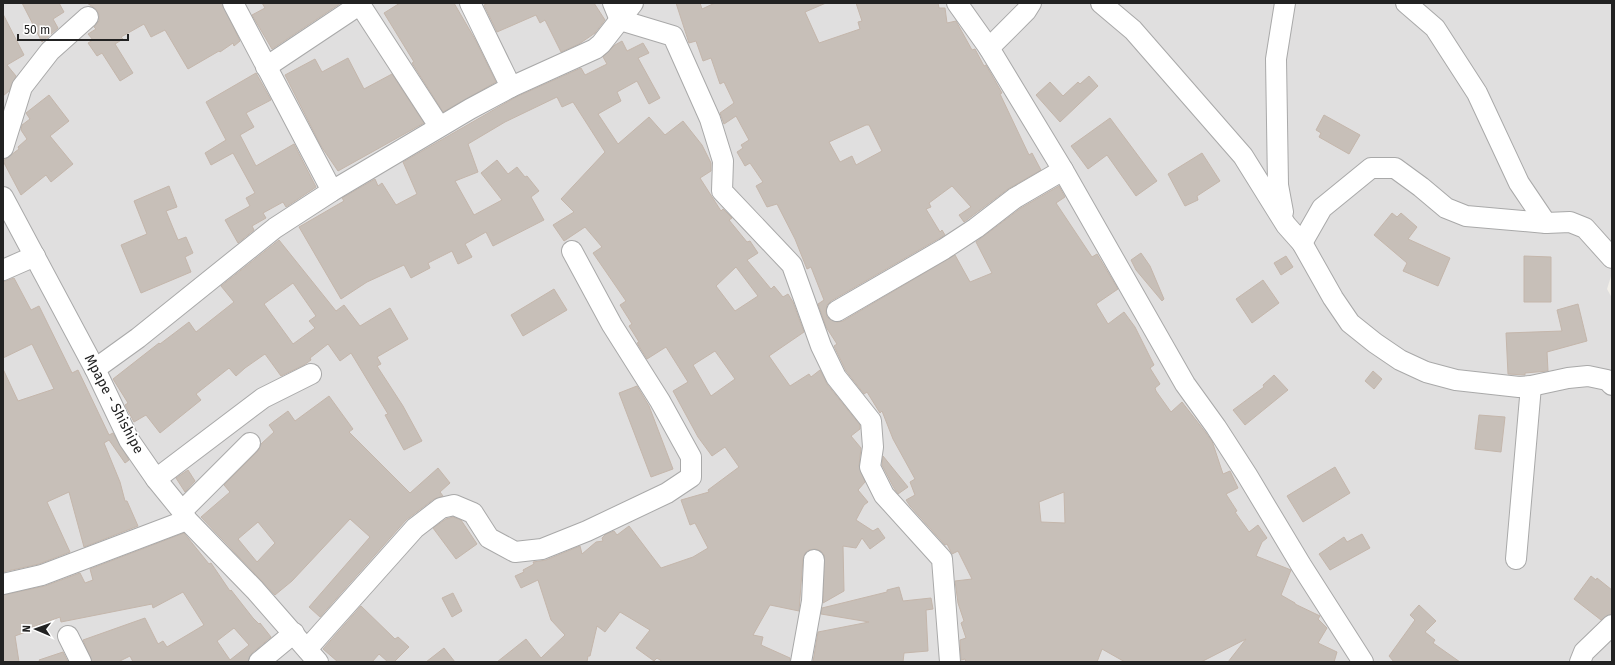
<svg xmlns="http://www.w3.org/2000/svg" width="1615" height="665" font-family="'Fira Sans',sans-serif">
<rect width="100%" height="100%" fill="#f2efe9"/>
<polygon fill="#e0dfdf" points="3,3 1612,3 1612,273 1607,289 1612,298 1612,662 3,662"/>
<g fill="#c7bfb8" stroke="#c4b6ab" fill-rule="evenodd">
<polygon points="22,3 59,3 64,12 53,19 58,28 42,42"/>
<polygon points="87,3 222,3 240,41 234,46 233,43 220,52 219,51 188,69 165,30 151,37 144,24 121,37 123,39 115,44 133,73 120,81 102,53 97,56 88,43 93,40 88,34 96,29 94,27 99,21 99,15 96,9"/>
<polygon points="262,3 341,3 272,49 252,15 265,8"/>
<polygon points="400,3 454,3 476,41 496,82 443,112 412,63 414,62 384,13"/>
<polygon points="489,3 594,3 605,20 595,33 579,44 561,52 545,20 540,23 536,15 497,32 484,5"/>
<path d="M676 3H700L702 9 715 3H826L805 12 819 43 860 29 858 22 862 21 856 3H938L939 8H945L947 23 956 21 972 50 975 49 984 66 986 65 1002 93 1000 94 1029 155 1032 153 1041 170 1008 189 964 222 959 215 971 207 952 186 929 203 931 207 926 209 940 232 942 230 945 235 831 301 827 305 826 311 827 317 837 322 843 321 955 255 970 282 992 273 976 242 1021 208 1059 186 1065 197 1056 203 1092 257 1097 254 1118 289 1096 304 1108 324 1124 312 1135 327 1154 365 1150 368 1160 384 1155 388 1156 391 1171 412 1182 402 1206 433 1212 441 1223 474 1230 471 1238 488 1226 494 1237 511 1235 512 1249 532 1258 525 1267 538 1262 542 1256 556 1291 570 1281 595 1295 603V604L1320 616 1318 619 1327 628 1318 643 1337 652 1334 662H1228L1246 639 1201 662H1125L1102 649 1097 662H966L965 659 961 660 960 640 966 638 961 623 964 621 958 603 955 581 972 579 958 551 952 554 947 544 945 545 910 506 906 500 915 495 910 482 915 479 893 439 882 411 880 413 867 392 864 394 846 371 834 346 837 344 826 327 818 304 824 300 811 267 807 269 795 239 777 204 767 207 756 186 763 182 750 163 745 166 737 152 743 148 741 145 749 140 736 116 724 124 720 113 734 103 724 82 720 84 711 58 703 61 696 41 689 43ZM866 125H869L882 151 856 165 852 156 840 162 829 142ZM1064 492 1065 523 1041 522 1039 502Z"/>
<polygon points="3,14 24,55 7,65 16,76 9,91 3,96"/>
<path d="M622 41 627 51 643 43 649 53 638 58 660 98 649 104 637 81 617 92 621 101 598 114 618 144 649 117 665 135 683 121 702 145 711 163V171L700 178 721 211 723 209 732 218 729 220 747 242 750 241 758 253 747 260 771 289 774 286 783 297 788 294 793 302 804 332 769 356 790 386 809 374 811 377 820 370 827 384 860 425V429L851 436 861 448 859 466 865 482 858 490 868 502 864 505 856 520 873 531 878 528 885 538 870 549 862 538 856 548 843 546 844 591 823 603 824 555 821 551 815 549 809 550 805 553 803 559 799 611 770 605 753 635 763 637 761 645 790 658V662H663L657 658 654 661 636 648 650 630 620 612 605 632 597 626 590 656H588L587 662H497L526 639 541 658 565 635 551 620 538 580 521 588 515 576 524 572 523 570 534 564 533 562 546 560 580 546 582 554 596 542 603 541 602 538 606 534 614 531 617 535 629 526 661 568 693 557 708 548 695 523 690 525 681 500 709 492 708 490 739 467 725 447 712 456 698 437 673 391 688 382 666 347 647 359 637 343 639 342 629 326 632 324 620 305 626 301 593 253 602 247 585 227 564 241 553 225 574 212 561 199 605 152 573 102 562 107 557 97 505 122 468 144 478 172 455 181 474 215 502 200 481 173 497 160 508 174 517 167 525 177 527 176 539 191 531 197 544 220 493 246 486 232 465 244 472 257 458 264 452 251 428 263 430 268 411 278 404 265 367 282 341 299 299 227 344 201 342 198 375 179 378 186 382 183 396 205 417 194 403 162 516 97 581 68 585 75 607 64 603 57 615 45ZM736 267 758 296 735 311 716 286ZM715 351 735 379 711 396 693 365Z"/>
<polygon points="348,58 364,89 392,74 424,123 338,171 321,146 285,75 315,59 322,72"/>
<polygon points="256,73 271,100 246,113 254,127 240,135 256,166 294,144 316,187 286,207 283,202 263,213 266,218 252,226 254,230 238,243 225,220 250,206 246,198 255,193 233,153 211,165 205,153 226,140 206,102"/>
<polygon points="1089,76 1098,86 1060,122 1036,95 1050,82 1063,96 1078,82 1080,84"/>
<polygon points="49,95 69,121 50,136 73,164 51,182 46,175 21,195 3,161 19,149 18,147 27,139 21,130 22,125 30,119 26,113"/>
<polygon points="1324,115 1360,135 1349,154 1319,137 1321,133 1316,130"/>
<polygon points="1110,118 1157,181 1136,196 1107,155 1088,169 1071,146"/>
<polygon points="1202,153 1220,181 1197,196 1198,200 1185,206 1168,174"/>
<polygon points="169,186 177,207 166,211 178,240 186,237 193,253 185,257 191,272 141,293 121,245 147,234 134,201"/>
<polygon points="1392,213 1397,217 1401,213 1417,227 1408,239 1450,258 1438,286 1403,271 1407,263 1374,235"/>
<path d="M279 240 336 311 344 305 360 326 390 308 408 339 377 357 381 364 377 366 403 406 422 441 404 450 385 415 388 414 351 353 340 361 328 344 310 358 311 360 304 365 281 376 265 354 245 368 236 376 229 368 196 394 201 400 160 433 146 415 134 422 125 405 128 403 113 379 159 343 160 344 189 322 196 332 234 302 221 286ZM293 283 316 316 309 321 315 328 293 344 264 304Z"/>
<polygon points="1141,253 1150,266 1164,299 1162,301 1136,270 1131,260"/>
<polygon points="1286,256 1293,267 1281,275 1274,263"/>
<polygon points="1524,256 1551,257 1551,302 1524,302"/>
<polygon points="14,278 31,310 39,306 72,373 78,370 109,435 113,433 129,460 125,463 109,440 104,443 120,482 125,501 127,501 138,526 84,547 69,492 47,502 70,552 39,564 3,572 3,369 18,401 54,389 32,344 3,358 3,282"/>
<polygon points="1263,280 1279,303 1252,323 1236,299"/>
<polygon points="554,289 567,310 523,336 511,315"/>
<polygon points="1578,304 1587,341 1547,352 1548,371 1525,373 1525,375 1508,374 1506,333 1562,331 1557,310"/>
<polygon points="1373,371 1382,379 1374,389 1365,381"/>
<polygon points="1274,375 1288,390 1245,425 1233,410 1264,387 1263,385"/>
<polygon points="637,386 649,406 673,469 651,477 619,393"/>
<path d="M329 396 353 429 349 432 410 493 438 468 450 483 440 492 443 496 434 499 406 520 320 617 309 607 370 537 350 519 292 581 275 595 201 517 230 492 224 485 258 451 261 444 274 432 269 425 288 411 295 421ZM258 522 275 543 257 562 238 539Z"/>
<polygon points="1479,415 1505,417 1501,452 1475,449"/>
<polygon points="883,456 908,487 898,494 894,488 882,465"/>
<polygon points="1335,467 1350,493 1303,522 1287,496"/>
<polygon points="188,470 195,481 185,492 176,478"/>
<polygon points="453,517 461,520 477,544 456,559 433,528 446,519"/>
<path d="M184 533 209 564 211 563 230 591 231 590 253 618 259 624 260 623 271 637 252 653 248 662H133L130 656 118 662H92L83 640 145 618 158 644 163 641 167 647 204 625 183 592 153 608 152 604 61 622 60 617 30 628 31 630 15 636 19 662H3V595L45 586 80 573 85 583 93 580 90 569ZM234 628 249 645 230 660 217 641Z"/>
<polygon points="1362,534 1370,548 1330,570 1319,554 1344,537 1347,542"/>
<polygon points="1591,576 1596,580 1597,578 1612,590 1612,614 1601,620 1574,599"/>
<polygon points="899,587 903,601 931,598 933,609 926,610 928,651 904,653 903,662 813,662 818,632 869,622 821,614 822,608 887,592 887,590"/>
<polygon points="453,593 462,611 452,617 442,598"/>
<polygon points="1419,605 1436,621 1425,632 1435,640 1433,643 1460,662 1394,662 1389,656 1415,620 1410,615"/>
<polygon points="361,606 395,639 398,637 409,647 394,662 388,662 379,654 372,662 338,662 323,649"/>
<polygon points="444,648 455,662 426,662"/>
<polygon points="63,652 68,662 40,662 39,660"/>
</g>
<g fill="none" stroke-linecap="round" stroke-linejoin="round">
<defs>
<g id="minor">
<polyline points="233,3 332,191"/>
<polyline points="359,3 439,126"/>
<polyline points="470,3 511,87"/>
<polyline points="613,3 620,20 673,36 710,119 723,161 722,191 792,265 821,346 836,377 871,421 873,447 870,467 884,495 942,559 950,662"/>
<polyline points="957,3 989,48 1063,170 1185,384 1216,427 1247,475 1301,565 1363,662"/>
<polyline points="1101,3 1133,30 1243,156 1286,225 1302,243 1333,298 1350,323 1375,343 1400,360 1426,372 1456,380 1519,387 1531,386 1568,378 1588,376 1607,380 1612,385"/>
<polyline points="1406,3 1435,28 1477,93 1519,183 1546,223"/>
<polyline points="989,48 1026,11 1031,3"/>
<polyline points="266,67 359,5"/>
<polyline points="3,148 22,87 50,51 88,17"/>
<polyline points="3,197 95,369 129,440 156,479 182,511 187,520 255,590 318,662"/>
<polyline points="1283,212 1278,185 1276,59 1285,3"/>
<polyline points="1302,243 1322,208 1371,168 1395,168 1421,187 1446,208 1466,216 1546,223 1570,222 1585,228 1612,258"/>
<polyline points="3,270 35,256"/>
<polyline points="837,311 944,249 976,228 1015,198 1063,170"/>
<polyline points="95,369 138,338 275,228 332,191 470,109 511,87 595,49 601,44 633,3"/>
<polyline points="156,479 263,398 311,374"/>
<polyline points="182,511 250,443"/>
<polyline points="1516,559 1531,386"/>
<polyline points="3,584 42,575 187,520"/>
<polyline points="68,636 81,662"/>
<polyline points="307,649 415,528 441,508 454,505 473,513 489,538 515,552 542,549 587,531 667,493 691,477 691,457 660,401 612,325 572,251"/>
<polyline points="259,662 294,633"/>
<polyline points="801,662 812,601 814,560"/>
<polyline points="1580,662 1584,652 1612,625"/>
</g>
</defs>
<use href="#minor" stroke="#a9a9a9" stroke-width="22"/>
<use href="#minor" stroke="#fff" stroke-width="20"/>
</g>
<g text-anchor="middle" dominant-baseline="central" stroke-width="3.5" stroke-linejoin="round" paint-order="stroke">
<g font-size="14" fill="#222" stroke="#fff">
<text transform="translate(114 404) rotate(62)">Mpape - Shishipe</text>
</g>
</g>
<rect width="1615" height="665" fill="none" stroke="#222222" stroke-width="8"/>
<g transform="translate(36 629) rotate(272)" stroke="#ffffff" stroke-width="3" paint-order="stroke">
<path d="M0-3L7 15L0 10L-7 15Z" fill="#222222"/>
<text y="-6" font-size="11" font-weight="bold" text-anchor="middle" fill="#222222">N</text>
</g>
<path d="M18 34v6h110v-6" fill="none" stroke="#222222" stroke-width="2"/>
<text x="24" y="34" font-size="12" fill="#222222" stroke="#ffffff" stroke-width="3" paint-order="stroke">50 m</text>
</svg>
